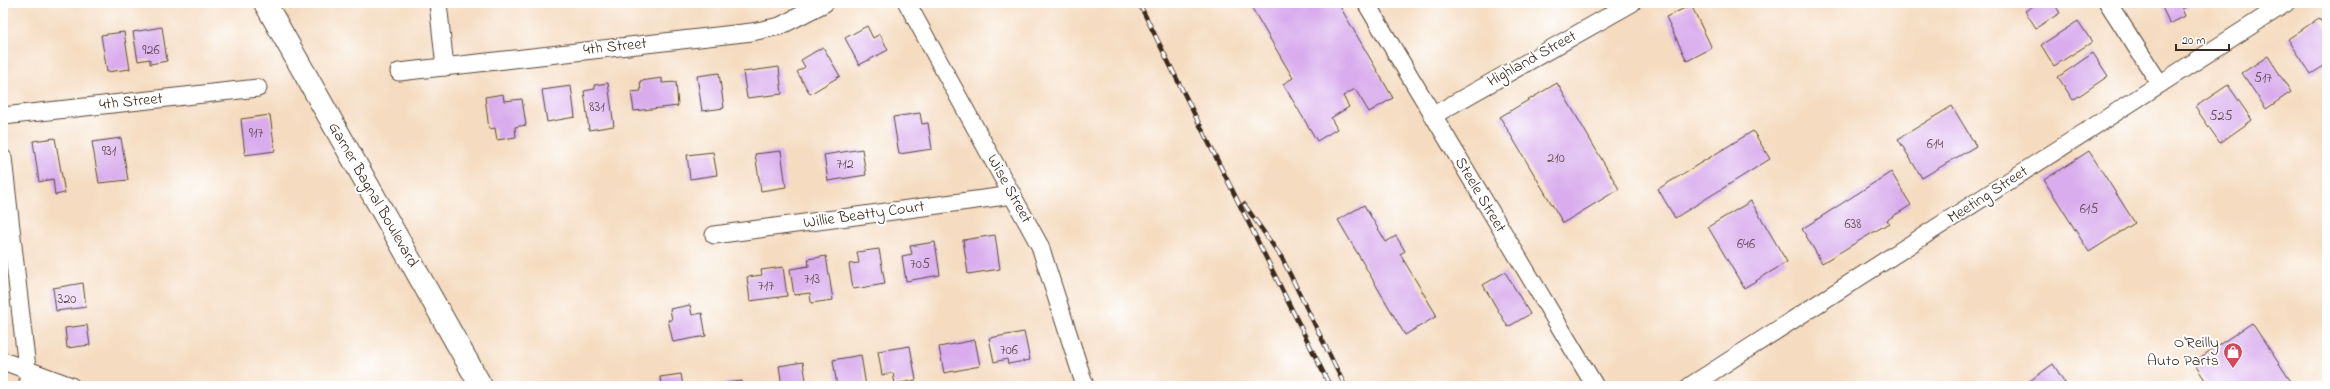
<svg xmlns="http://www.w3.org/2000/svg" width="2330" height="389" font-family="'Indie Flower',sans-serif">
<rect width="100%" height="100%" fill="#fff"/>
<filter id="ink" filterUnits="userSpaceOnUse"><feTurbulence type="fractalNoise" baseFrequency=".025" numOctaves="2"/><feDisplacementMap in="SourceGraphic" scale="8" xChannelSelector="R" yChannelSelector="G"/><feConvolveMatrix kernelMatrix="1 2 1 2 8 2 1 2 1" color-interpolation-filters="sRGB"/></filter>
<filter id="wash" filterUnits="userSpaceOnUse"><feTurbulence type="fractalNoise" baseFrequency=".012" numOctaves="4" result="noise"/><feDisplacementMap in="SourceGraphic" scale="16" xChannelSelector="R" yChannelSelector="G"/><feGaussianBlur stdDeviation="0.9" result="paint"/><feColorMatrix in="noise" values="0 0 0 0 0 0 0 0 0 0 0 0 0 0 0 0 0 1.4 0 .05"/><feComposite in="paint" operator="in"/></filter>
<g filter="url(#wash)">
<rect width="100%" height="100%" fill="#f5dcc1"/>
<g id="blocks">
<g fill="#d9aded">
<polygon points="1249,3 1338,3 1393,98 1369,112 1355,89 1343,96 1349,107 1331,118 1337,129 1317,141 1283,84 1293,78"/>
<polygon points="2038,3 2054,3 2060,13 2036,28 2025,11"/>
<polygon points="2160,3 2194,3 2182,9 2185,16 2170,24"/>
<polygon points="1691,5 1712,48 1687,61 1666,17"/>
<polygon points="2319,18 2327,30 2327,64 2311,74 2288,39"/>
<polygon points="2078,21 2092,42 2054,66 2041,45"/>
<polygon points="867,26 873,38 880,34 888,50 859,65 845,38"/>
<polygon points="162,27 167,61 150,64 150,59 138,61 133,32"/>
<polygon points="124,32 130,69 107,72 101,35"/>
<polygon points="823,47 840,76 810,94 797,72 805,67 801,60"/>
<polygon points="2093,53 2108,76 2073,100 2058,77"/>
<polygon points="2268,56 2291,92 2266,109 2242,73"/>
<polygon points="779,67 782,94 747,98 743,72"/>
<polygon points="719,73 724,108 702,111 697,76"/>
<polygon points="662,78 662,83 676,82 678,106 634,111 631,92 641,91 640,81"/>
<polygon points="608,83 614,126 589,130 584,91 595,89 594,85"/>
<polygon points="1557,83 1619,189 1563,223 1500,117"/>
<polygon points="2228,85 2252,120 2220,143 2195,107"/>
<polygon points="571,86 575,117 547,122 542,90"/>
<polygon points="503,94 504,101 522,99 526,125 515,127 516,137 497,140 495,128 489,129 485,97"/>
<polygon points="1952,106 1976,146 1922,178 1898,139"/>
<polygon points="920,113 922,124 928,123 932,149 899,154 893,117"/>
<polygon points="270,115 275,151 245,155 241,119"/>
<polygon points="1753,131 1770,159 1675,218 1658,189"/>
<polygon points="55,138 65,193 55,195 53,179 39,182 33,141"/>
<polygon points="121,138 128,180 99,183 92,142"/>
<polygon points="862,149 866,175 828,181 824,155"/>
<polygon points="781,151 786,187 761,191 755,154"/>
<polygon points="2089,151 2135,223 2089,252 2044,180"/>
<polygon points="713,152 717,175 690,179 687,155"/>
<polygon points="1891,172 1911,205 1887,220 1889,223 1822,263 1802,229"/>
<polygon points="1751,201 1787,262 1744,288 1708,227"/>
<polygon points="1364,205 1386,242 1396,236 1405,251 1400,254 1437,316 1405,335 1338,220"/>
<polygon points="995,235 1000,269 968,274 963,240"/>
<polygon points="935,242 940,275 906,281 902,256 912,254 910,246"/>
<polygon points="879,249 885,284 853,289 849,264 859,263 857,252"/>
<polygon points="826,256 833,300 811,303 810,293 794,295 790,269 809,266 808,259"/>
<polygon points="783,267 787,296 750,301 747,277 762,275 761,270"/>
<polygon points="1505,272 1530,314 1508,327 1483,285"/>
<polygon points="83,283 86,307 56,311 53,288"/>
<polygon points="690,305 692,315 702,313 706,336 673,342 668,320 672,320 670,309"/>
<polygon points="2252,323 2292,383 2287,386 2209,386 2193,362"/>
<polygon points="87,325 90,345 67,348 65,328"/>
<polygon points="1024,332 1030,360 1008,364 1007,359 994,362 989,338"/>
<polygon points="975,340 980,366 944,373 939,347"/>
<polygon points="910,346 916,380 895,384 893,373 882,375 878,351"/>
<polygon points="861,355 866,386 837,386 833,360"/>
<polygon points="803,362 807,386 782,386 779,366"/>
<polygon points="2053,364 2067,386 2023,386"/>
<polygon points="681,374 683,386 661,386 660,377"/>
<polygon points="742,381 743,386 713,386 713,385"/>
</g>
</g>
</g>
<g filter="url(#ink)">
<use href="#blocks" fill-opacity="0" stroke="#574536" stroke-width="1"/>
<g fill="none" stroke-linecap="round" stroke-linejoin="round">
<defs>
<g id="street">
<polyline points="438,3 445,67"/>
<polyline points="907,3 1040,246 1085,386"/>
<polyline points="1366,3 1595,386"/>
<polyline points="2108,3 2160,84"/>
<polyline points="399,72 752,32 780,26 825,3"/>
<polyline points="3,116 258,88"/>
<polyline points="1432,116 1632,3"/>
<polyline points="3,158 29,386"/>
<polyline points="714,235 1013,195"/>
<polyline points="3,361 71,386"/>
<polyline points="1690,386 2286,3"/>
</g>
<polyline id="highway" points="265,3 481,386"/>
</defs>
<use href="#street" stroke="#574536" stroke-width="19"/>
<use href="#highway" stroke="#574536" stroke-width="24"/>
<use href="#street" stroke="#fff" stroke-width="17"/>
<use href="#highway" stroke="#fff" stroke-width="22"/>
<defs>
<g id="rail">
<polyline points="1139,3 1330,386"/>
<polyline points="1244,204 1282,258 1345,386"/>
</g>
</defs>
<use href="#rail" stroke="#3b2a1e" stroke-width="4.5"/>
<use href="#rail" stroke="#fff" stroke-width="3" stroke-dasharray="9" stroke-linecap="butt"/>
</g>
</g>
<defs>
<symbol id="shop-pin" viewBox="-11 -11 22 30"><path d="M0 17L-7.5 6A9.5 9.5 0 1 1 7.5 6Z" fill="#d1495b" stroke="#fff"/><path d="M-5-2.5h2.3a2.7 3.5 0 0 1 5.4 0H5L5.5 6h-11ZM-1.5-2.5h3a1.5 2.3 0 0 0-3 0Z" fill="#fff"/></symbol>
</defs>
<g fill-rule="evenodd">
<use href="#shop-pin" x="2222" y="341" width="22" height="30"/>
</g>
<g text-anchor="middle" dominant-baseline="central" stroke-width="4" stroke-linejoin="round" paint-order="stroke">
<g font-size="14" fill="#624b52">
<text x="151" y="50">926</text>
<text x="2263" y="78">517</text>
<text x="597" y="107">831</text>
<text x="2221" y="116">525</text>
<text x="256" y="133">917</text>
<text x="1935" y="144">614</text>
<text x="109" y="151">931</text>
<text x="1556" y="158">210</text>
<text x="845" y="164">712</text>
<text x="2089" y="209">615</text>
<text x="1853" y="224">638</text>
<text x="1746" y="244">646</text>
<text x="920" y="264">705</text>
<text x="812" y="279">713</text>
<text x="766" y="286">717</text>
<text x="67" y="299">320</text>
<text x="1009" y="350">706</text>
</g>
<g font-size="16" fill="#3b2a1e" stroke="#fff">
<text transform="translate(615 47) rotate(-6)">4th Street</text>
<text transform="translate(1532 59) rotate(-29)">Highland Street</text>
<text transform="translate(131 102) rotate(-6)">4th Street</text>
<text transform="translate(1009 189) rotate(61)">Wise Street</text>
<text transform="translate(373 195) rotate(60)">Garner Bagnal Boulevard</text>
<text transform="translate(1480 195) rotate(59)">Steele Street</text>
<text transform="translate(1988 195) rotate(-33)">Meeting Street</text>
<text transform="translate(864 215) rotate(-8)">Willie Beatty Court</text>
</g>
<g font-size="16" fill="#3b2a1e" stroke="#fff" text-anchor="end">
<text x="2219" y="343">O'Reilly<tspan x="2219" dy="18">Auto Parts</tspan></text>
</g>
</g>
<rect width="2330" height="389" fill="none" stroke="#fff" stroke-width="16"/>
<path d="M2176 44v6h53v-6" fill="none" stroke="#3b2a1e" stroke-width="2"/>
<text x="2182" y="44" font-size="12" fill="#3b2a1e" stroke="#ffffff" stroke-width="3" paint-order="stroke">20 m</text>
</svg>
